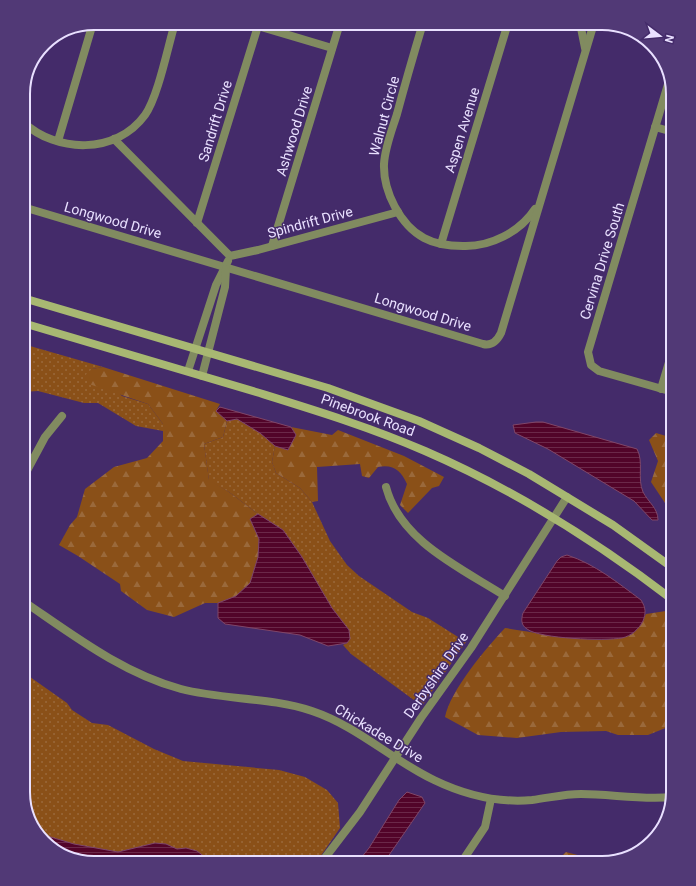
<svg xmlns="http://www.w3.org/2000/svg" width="696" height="886" font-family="Roboto,sans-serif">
<defs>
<pattern id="grass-dots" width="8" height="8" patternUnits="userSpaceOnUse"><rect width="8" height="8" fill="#8a5018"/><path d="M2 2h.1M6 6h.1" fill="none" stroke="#9a693b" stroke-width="1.8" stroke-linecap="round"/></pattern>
<pattern id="forest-firs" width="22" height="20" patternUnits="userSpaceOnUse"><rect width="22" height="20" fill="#8a5018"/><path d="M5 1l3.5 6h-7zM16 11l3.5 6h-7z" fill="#9a693b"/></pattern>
<pattern id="water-rules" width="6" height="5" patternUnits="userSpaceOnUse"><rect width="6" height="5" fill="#520429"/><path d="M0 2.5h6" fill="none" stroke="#6b2849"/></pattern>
</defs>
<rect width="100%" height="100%" fill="#442b6a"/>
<g fill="url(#grass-dots)">
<polygon points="23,344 103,367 92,369 122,396 148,404 163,424 163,431 136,426 98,403 84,403 38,391 23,392"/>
<polygon points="237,419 260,433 275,446 272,462 276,473 300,488 312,502 330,541 347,565 359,576 412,612 428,618 466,642 422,706 351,654 343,645 347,643 349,630 332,608 302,557 283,530 258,514 229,492 209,481 204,444 223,437 227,421"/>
<polygon points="23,672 67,703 72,710 92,723 108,725 154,749 183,761 279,770 305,777 327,790 338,803 340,828 320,857 314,863 209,863 209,860 186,848 177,849 166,844 155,843 118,852 74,844 44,835 39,835 35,831 23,792"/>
</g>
<g fill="url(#forest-firs)">
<polygon points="103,367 220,404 216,411 227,421 223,437 204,444 209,480 229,492 258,514 250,519 259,539 258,557 250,583 236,596 218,603 205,603 174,617 147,610 121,591 120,584 78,556 59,545 70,525 77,517 85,489 114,467 147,458 163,441 163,424 148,404 89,384 86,374 92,369"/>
<path d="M291 427 332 435 338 430 404 456 444 477 439 486 432 488 408 513 400 505 407 484C401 471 394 464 378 467L369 478 362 476 360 464 317 467 318 501 312 502 300 488 276 473 272 462 275 446 288 450 296 435Z"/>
<polygon points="656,433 673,438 673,515 651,482 658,461 649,440"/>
<path d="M666 611 673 616V725L648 735H618L606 731 561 732 517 738 478 735 445 717C450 691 486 648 505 628 534 632 608 648 632 634 639 629 642 621 646 614Z"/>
<polygon points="566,852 604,862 554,863"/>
</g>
<g fill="url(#water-rules)" stroke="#7f4669">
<polygon points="220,407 291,427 296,435 288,450 275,446 260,433 237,419 227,421 216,411"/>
<path d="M536 422H543L637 449C644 462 637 478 643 492 648 502 658 508 658 520H652L634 501 548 449 515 433 513 425Z"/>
<polygon points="258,514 283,530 302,557 332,608 349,630 350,639 347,643 328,646 300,635 225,624 218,618 218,603 236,596 250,583 258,557 259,539 250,519"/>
<path d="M567 555C595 564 618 583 641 600 646 608 646 613 643 621 639 629 631 636 622 638 605 641 540 639 527 629 521 625 521 620 523 613L557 561 561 557Z"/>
<polygon points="407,792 422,797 425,803 385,861 384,863 357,863 369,848 399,800"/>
<polygon points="39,835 44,835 74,844 118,852 155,843 166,844 177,849 186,848 197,851 209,860 209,863 93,863 59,854"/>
</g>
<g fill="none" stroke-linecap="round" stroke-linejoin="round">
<g stroke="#818b60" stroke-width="8">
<polyline points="248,23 332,48"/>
<path d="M423 23C414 53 405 84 397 114 392 130 385 147 384 164 383 191 400 225 424 238 435 244 450 246 463 246 490 247 520 232 535 209"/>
<polyline points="580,23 585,48"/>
<polyline points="669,81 588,352 591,365 599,371 673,392"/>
<path d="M23 122C56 153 116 155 145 115 158 97 168 46 175 23"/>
<polyline points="655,127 673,132"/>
<polyline points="114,139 230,256 258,250 398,212"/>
<polyline points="58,141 93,23"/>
<path d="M23 207 483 344C492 346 497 341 501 333L594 23"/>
<polyline points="197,223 258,26"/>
<polyline points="441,244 508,23"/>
<polyline points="272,246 340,23"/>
<polyline points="188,371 216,285 228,261"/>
<polyline points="202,376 225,287 226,269"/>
<polyline points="661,389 673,349"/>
<polyline points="23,478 45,437 62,416"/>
<path d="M386 487C400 541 461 568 505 596"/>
<path d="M23 601C73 635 122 673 181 689 224 700 270 697 312 711 357 726 392 760 434 780 465 795 498 803 532 800 549 798 564 794 581 794 611 794 641 800 672 797"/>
<polyline points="321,863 360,812 421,718 471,648 567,497"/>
<polyline points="461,863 485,827 491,799"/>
</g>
<g stroke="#a8b872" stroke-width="8">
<polyline points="23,298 328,388 419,421 479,448 529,474 613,525 673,568"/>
<path d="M23 323C101 346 179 369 256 392 314 410 370 427 425 451 515 490 596 541 673 600"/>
</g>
</g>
<g text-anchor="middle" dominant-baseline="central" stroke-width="3" stroke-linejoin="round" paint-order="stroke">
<g font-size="14" fill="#e9e0ff" stroke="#442b6a">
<text transform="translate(384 116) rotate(-75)">Walnut Circle</text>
<text transform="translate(215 121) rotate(-73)">Sandrift Drive</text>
<text transform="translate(462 130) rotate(-73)">Aspen Avenue</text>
<text transform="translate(294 131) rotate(-73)">Ashwood Drive</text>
<text transform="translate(113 220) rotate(16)">Longwood Drive</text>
<text transform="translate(310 222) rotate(-15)">Spindrift Drive</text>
<text transform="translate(602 261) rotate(-73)">Cervina Drive South</text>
<text transform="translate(423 312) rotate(17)">Longwood Drive</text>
<text transform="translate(368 415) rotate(20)">Pinebrook Road</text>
<text transform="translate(436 675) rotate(-55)">Derbyshire Drive</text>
<text transform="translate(379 733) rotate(31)">Chickadee Drive</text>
</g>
</g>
<path d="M0 0H696V886H0ZM94 30H602A64 64 0 0 1 666 94V792A64 64 0 0 1 602 856H94A64 64 0 0 1 30 792V94A64 64 0 0 1 94 30Z" fill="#513976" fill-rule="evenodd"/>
<path fill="none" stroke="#e9e0ff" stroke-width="2" d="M94 30H602A64 64 0 0 1 666 94V792A64 64 0 0 1 602 856H94A64 64 0 0 1 30 792V94A64 64 0 0 1 94 30Z"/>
<g transform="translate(660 36) rotate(106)" stroke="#442b6a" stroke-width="3" paint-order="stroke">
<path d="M0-3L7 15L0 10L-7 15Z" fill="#e9e0ff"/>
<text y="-6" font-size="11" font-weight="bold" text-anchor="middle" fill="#e9e0ff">N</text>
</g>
</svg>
